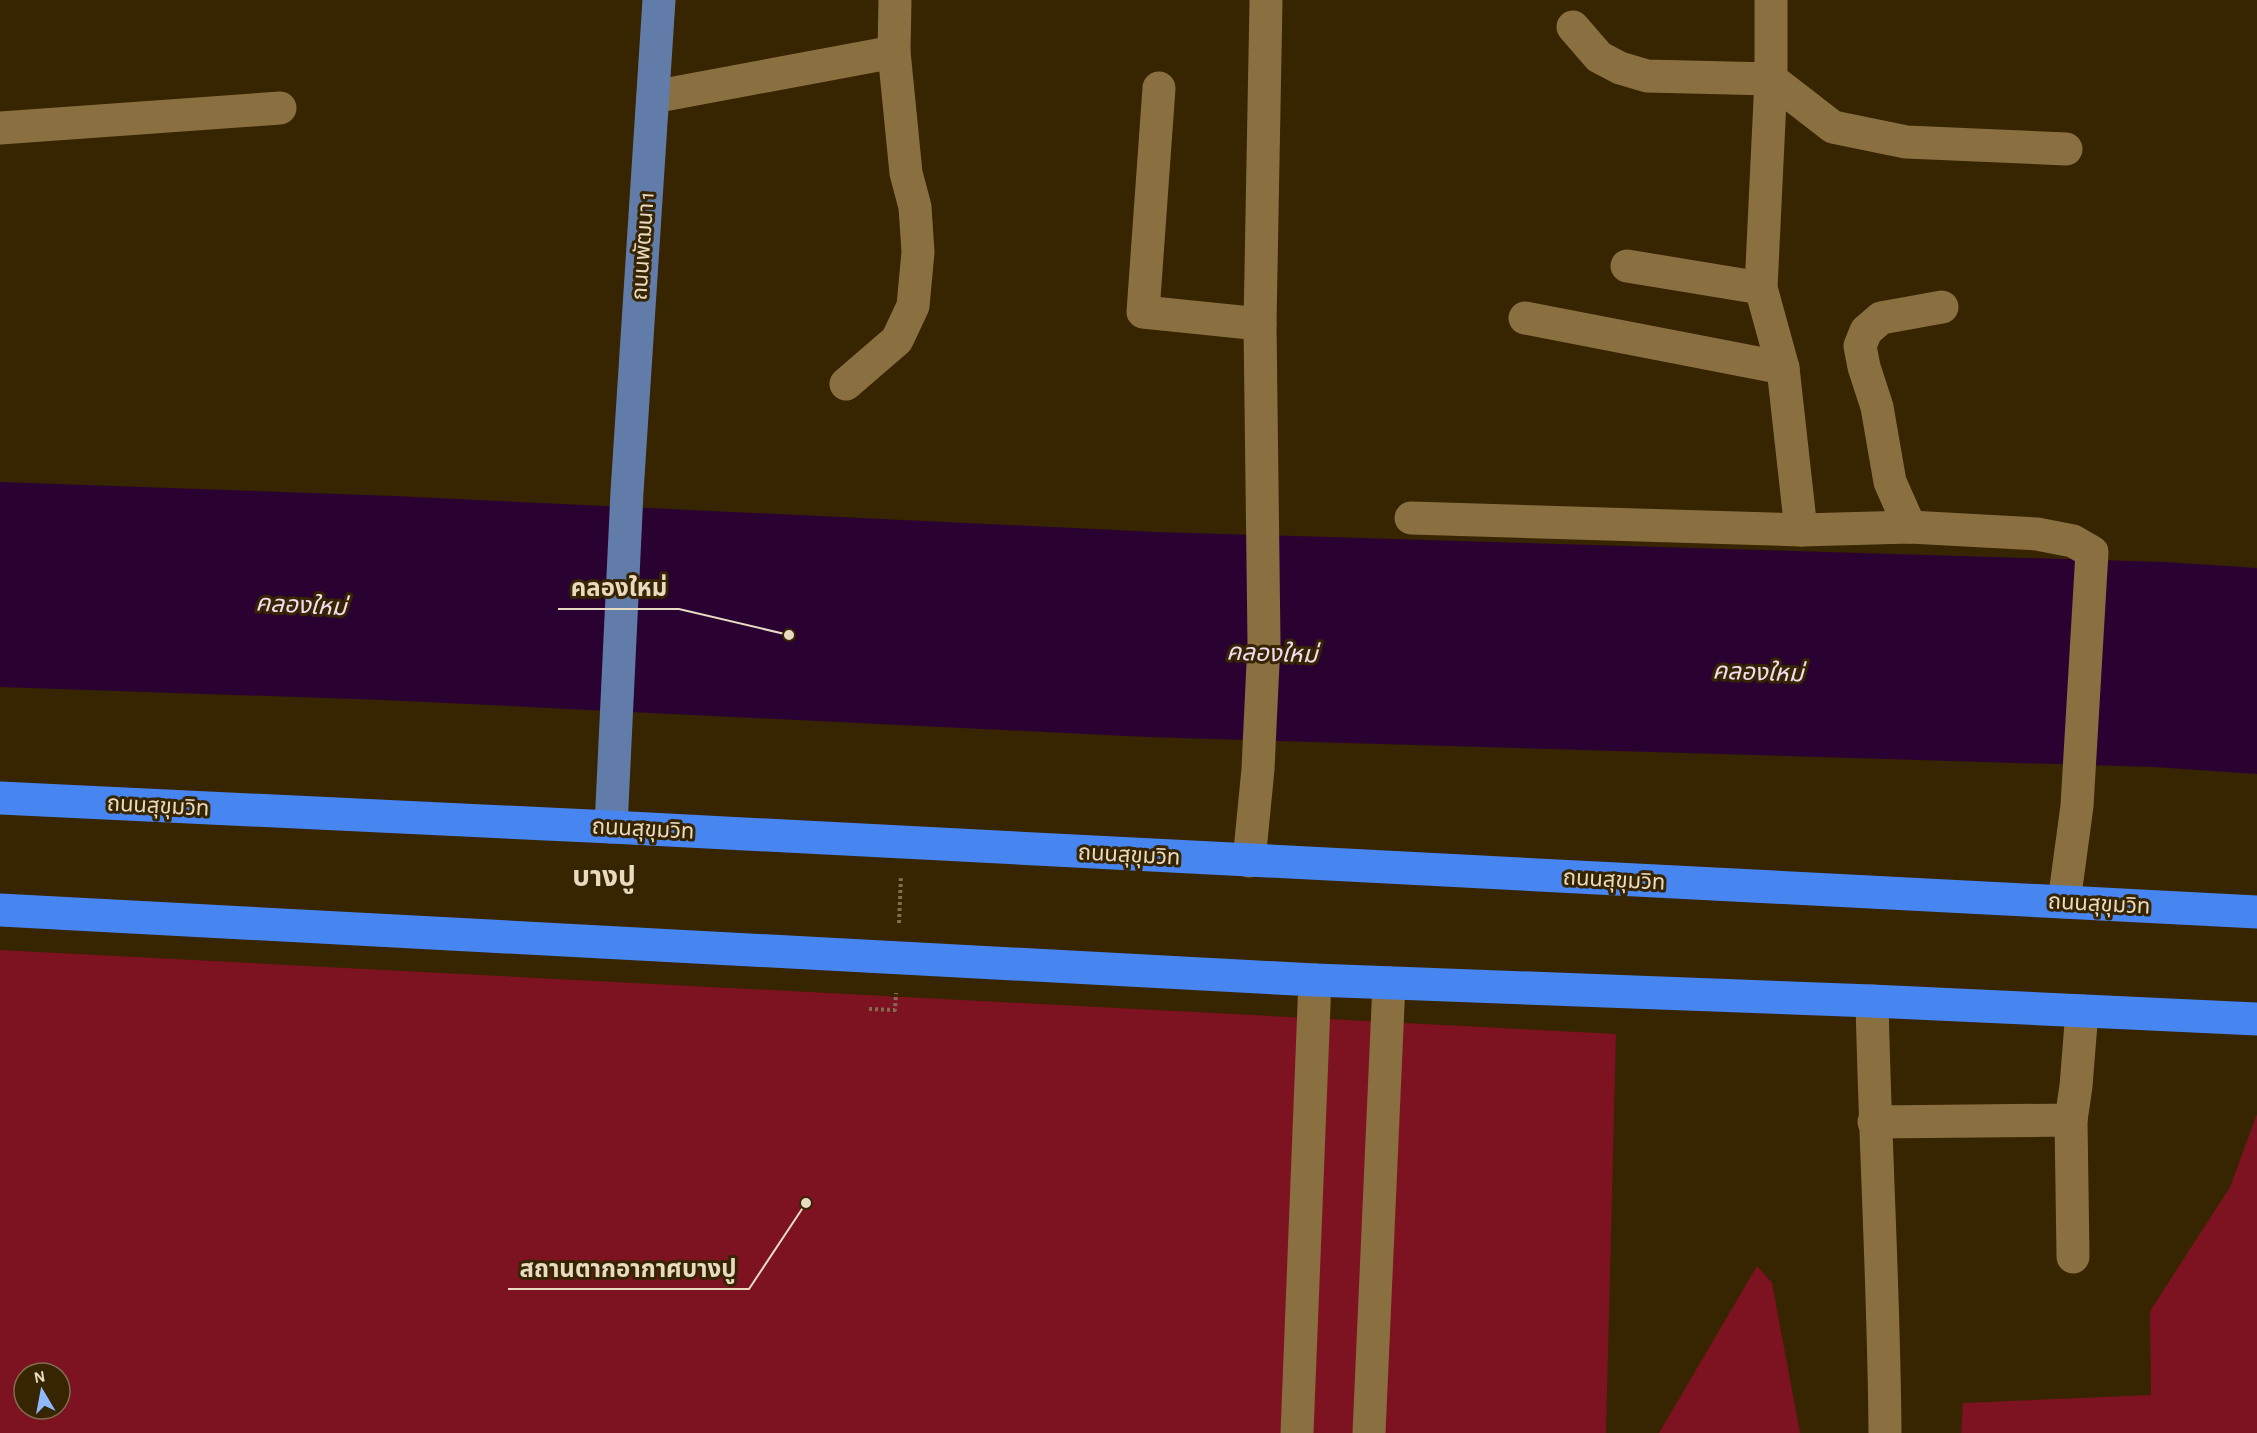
<svg xmlns="http://www.w3.org/2000/svg" width="2257" height="1433" font-family="'Alegreya Sans','Noto Sans Thai',sans-serif">
<rect width="100%" height="100%" fill="#372400"/>
<g fill="#7d1221" fill-rule="evenodd">
<path d="M0 950 1616 1034 1606 1433H0ZM24 1373H60V1409H24Z"/>
<polygon points="2257,1114 2257,1433 1961,1433 1963,1403 2151,1395 2150,1311 2230,1187"/>
<polygon points="1757,1266 1772,1283 1800,1433 1659,1433"/>
</g>
<polygon fill="#2a0232" points="0,482 394,496 1157,532 2164,562 2257,568 2257,774 2154,767 1148,737 384,700 0,687"/>
<g fill="none" stroke-linecap="round" stroke-linejoin="round">
<g stroke="#806e4f" stroke-width="4" stroke-dasharray="3 3" stroke-linecap="butt">
<polyline points="899,923 901,876"/>
<polyline points="869,1009 895,1010 896,993"/>
</g>
<g stroke="#8a6f40" stroke-width="33">
<polyline points="1771,0 1771,79 1761,288 1783,368 1801,530"/>
<polyline points="1573,27 1599,57 1620,68 1647,76 1771,79 1833,127 1906,142 2066,149"/>
<polyline points="894,52 895,0"/>
<polyline points="1159,88 1143,312 1260,324"/>
<polyline points="653,97 894,52 906,173 915,207 918,252 913,306 897,340 846,384"/>
<polyline points="0,128 280,108"/>
<polyline points="1627,266 1761,288"/>
<polyline points="1525,318 1783,368"/>
<polyline points="1411,518 1801,530 1910,527 2037,534 2073,541 2092,552 2077,806 2064,902"/>
<polyline points="1910,527 1890,482 1877,407 1864,367 1860,346 1866,331 1881,318 1942,307"/>
<polyline points="1249,861 1258,769 1264,642 1260,324 1266,0"/>
<path d="M1872 1001C1875 1145 1884 1289 1885 1433"/>
<polyline points="2071,1120 2073,1257"/>
<polyline points="1874,1122 2071,1120 2076,1086 2082,1011"/>
<polyline points="1297,1433 1315,980"/>
<polyline points="1369,1433 1389,983"/>
</g>
<polyline stroke="#627caa" stroke-width="33" points="611,827 627,492 659,0"/>
<g stroke="#4785f1" stroke-width="33">
<polyline points="0,798 611,827 2257,912"/>
<polyline points="0,910 1315,980 1872,1001 2257,1019"/>
</g>
</g>
<g text-anchor="middle" dominant-baseline="central" stroke-width="6" stroke-linejoin="round" paint-order="stroke">
<g font-size="22" fill="#e9dac2" stroke="#372400">
<text transform="translate(643 246) rotate(-86)">ถนนพัฒนา 1</text>
<text transform="translate(158 806) rotate(3)">ถนนสุขุมวิท</text>
<text transform="translate(643 829) rotate(3)">ถนนสุขุมวิท</text>
<text transform="translate(1129 855) rotate(3)">ถนนสุขุมวิท</text>
<text transform="translate(1614 880) rotate(3)">ถนนสุขุมวิท</text>
<text transform="translate(2099 904) rotate(3)">ถนนสุขุมวิท</text>
</g>
<g font-size="24" font-style="italic" fill="#f0ddf4" stroke="#372400">
<text transform="translate(301 606) rotate(3)">คลองใหม่</text>
<text transform="translate(1272 654) rotate(2)">คลองใหม่</text>
<text transform="translate(1758 673) rotate(2)">คลองใหม่</text>
</g>
<g font-size="28" font-weight="bold" fill="#e9dac2" stroke="#372400">
<text x="604" y="878">บางปู</text>
</g>
</g>
<path fill="none" stroke="#e9dac2" stroke-width="2" d="M789 635L679 609H558M806 1203L749 1289H508"/>
<g fill="#e9dac2" stroke="#372400" stroke-width="2">
<circle cx="789" cy="635" r="6"/>
<circle cx="806" cy="1203" r="6"/>
</g>
<g font-size="24" text-anchor="middle" font-weight="bold" fill="#e9dac2" stroke="#372400" stroke-width="6" stroke-linejoin="round" paint-order="stroke">
<text x="619" y="596">คลองใหม่</text>
<text x="628" y="1277">สถานตากอากาศบางปู</text>
</g>
<g transform="translate(42 1391) rotate(350)"><circle r="28" fill="#372400" stroke="#7e6d4e" stroke-width="1.5"/>
<path d="M0-4.5L10 22L0 15L-10 22Z" fill="#8fb8fd"/>
<text y="-9" font-size="16" font-weight="bold" text-anchor="middle" fill="#e9dac2">N</text>
</g>
</svg>
